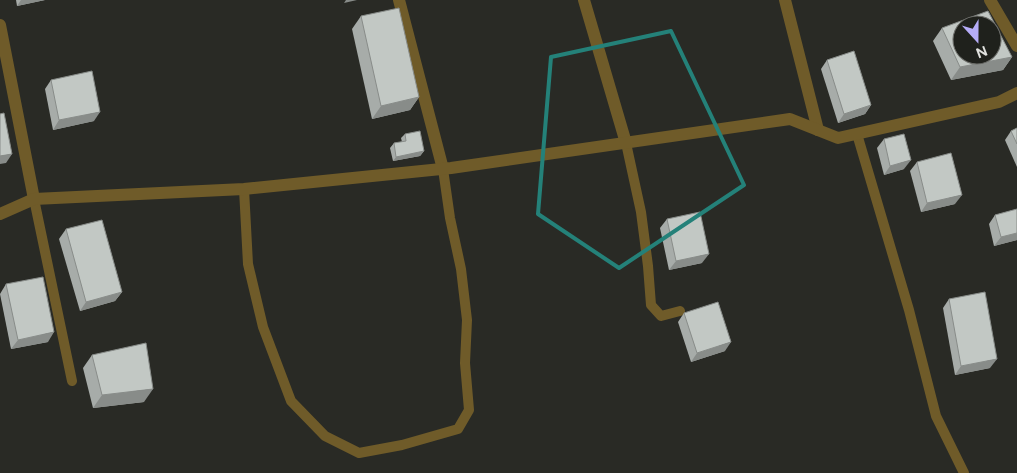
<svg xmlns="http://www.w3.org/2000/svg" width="1017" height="473" font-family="Figtree,sans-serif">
<rect width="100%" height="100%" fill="#292a25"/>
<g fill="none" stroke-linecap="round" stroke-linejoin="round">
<g stroke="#6f5b29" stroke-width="10">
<polyline points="857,134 909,310 936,416 964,473"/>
<polyline points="626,143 641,212 648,266 651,305 661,316 680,311"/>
<polyline points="244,189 248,264 263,327 291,401 325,436 359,453 402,445 458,429 469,410 465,363 467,320 461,269 450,218 443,169"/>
<polyline points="34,199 72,381"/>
</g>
<g stroke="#6f5b29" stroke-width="12">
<polyline points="399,0 443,169"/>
<polyline points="584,0 626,143"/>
<polyline points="785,0 818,130"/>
<polyline points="990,0 1017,46"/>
<polyline points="0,25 34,199"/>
<polyline points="0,214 34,199 244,189 451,168 790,119 838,138 999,102 1017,93"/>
</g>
</g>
<g fill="#a7aca9">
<polygon points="16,0 45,0 17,6"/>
<polygon points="361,16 419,97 410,110 372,119 352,29"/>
<polygon points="942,28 1012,57 1003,70 951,80 933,41"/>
<polygon points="827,60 871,105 865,114 838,123 821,69"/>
<polygon points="51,80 94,121 53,130 45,89"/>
<polygon points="1017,128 1017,167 1005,140 1011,131"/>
<polygon points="405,134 424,151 420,156 393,161 390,148 394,143 402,142 401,138"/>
<polygon points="884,139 904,169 884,175 877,148"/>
<polygon points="917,162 955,204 921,212 910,171"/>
<polygon points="1017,209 1017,240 994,246 989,224 995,215"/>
<polygon points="667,219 702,263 669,270 660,228"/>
<polygon points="66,229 122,292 115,301 80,311 59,239"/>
<polygon points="6,284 48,342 11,349 0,294"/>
<polygon points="949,299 990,368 955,375 943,308"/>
<polygon points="684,313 725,351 691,362 678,322"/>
<polygon points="92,355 144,402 93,408 83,368"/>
</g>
<g fill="#888c89">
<polygon points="21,0 45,0 17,6"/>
<polygon points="346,0 357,0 344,3"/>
<polygon points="1012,57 1003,70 951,80 960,67"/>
<polygon points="419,97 410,110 372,119 381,106"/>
<polygon points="871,105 865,114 838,123 844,114"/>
<polygon points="100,112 94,121 53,130 59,120"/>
<polygon points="424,151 420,156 393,161 396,157"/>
<polygon points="12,154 6,163 0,164 0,156"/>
<polygon points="911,160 904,169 884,175 890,166"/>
<polygon points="962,195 955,204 921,212 927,203"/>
<polygon points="1017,233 1017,240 994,246 1001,237"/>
<polygon points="709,254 702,263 669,270 676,261"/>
<polygon points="122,292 115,301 80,311 86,302"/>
<polygon points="54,332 48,342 11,349 18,340"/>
<polygon points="731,342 725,351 691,362 697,353"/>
<polygon points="997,359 990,368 955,375 961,366"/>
<polygon points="153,389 144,402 93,408 102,395"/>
</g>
<g fill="#c2c8c4" stroke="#888c89" fill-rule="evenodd">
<polygon points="399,8 419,97 381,106 361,16"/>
<path d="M988 11 1012 57 960 67 942 28ZM962 25H992V55H962Z"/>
<polygon points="854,51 871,105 844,114 827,60"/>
<polygon points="92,71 100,112 59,120 51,80"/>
<polygon points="4,113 12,154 0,156 0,114"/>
<polygon points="1017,128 1017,144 1011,131"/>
<polygon points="420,131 424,151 396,157 394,143 406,141 405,134"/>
<polygon points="904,134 911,160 890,166 884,139"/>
<polygon points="951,153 962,195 927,203 917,162"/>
<polygon points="1017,209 1017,233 1001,237 995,215"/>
<polygon points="700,212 709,254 676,261 667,219"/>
<polygon points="102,220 122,292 86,302 66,229"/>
<polygon points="43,277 54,332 18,340 6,284"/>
<polygon points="985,292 997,359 961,366 949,299"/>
<polygon points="718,302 731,342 697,353 684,313"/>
<polygon points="146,343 153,389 102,395 92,355"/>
</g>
<path fill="none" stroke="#248179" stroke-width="4" stroke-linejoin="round" d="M671 31 744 185 619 268 538 214 551 57Z"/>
<g transform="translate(977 40) rotate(159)"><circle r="24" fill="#1f211c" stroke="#6d6e6a"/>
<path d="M0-4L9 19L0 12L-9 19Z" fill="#b5acf8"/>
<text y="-8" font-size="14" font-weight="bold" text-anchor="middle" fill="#e1e2df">N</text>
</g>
</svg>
